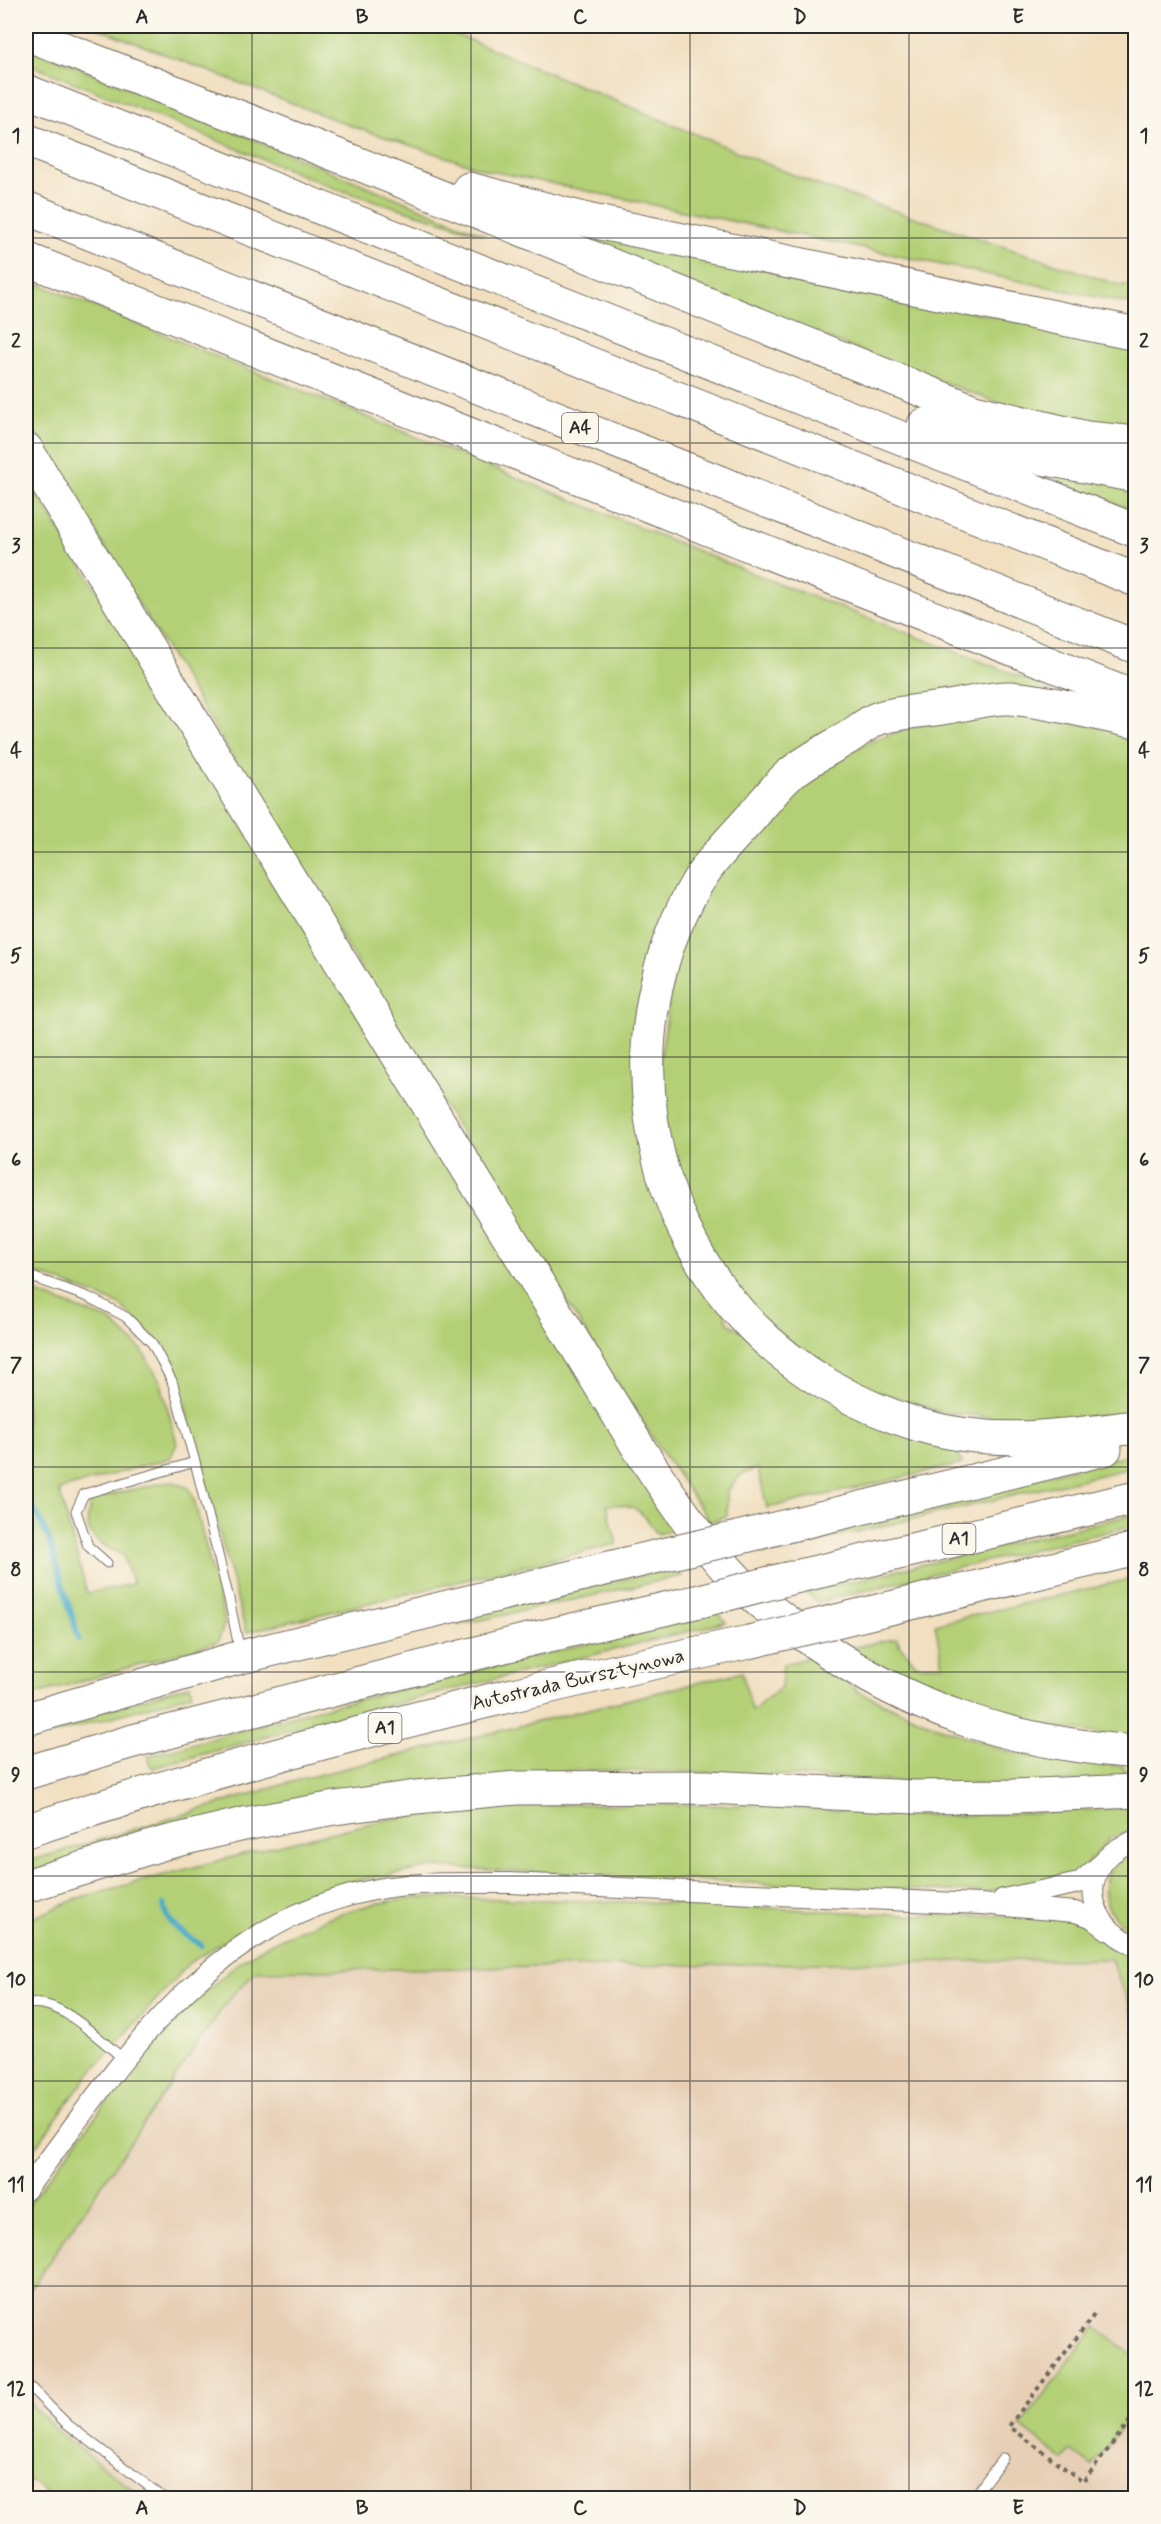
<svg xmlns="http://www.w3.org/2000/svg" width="1161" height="2524" font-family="Mynerve,sans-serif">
<rect width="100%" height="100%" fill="#fbf7ec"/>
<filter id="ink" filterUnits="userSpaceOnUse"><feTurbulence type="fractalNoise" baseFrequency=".0167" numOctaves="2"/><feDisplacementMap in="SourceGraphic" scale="12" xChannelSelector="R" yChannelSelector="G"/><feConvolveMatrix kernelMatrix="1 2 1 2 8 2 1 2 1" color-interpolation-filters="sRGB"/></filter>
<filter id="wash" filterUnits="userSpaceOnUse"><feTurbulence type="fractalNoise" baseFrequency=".008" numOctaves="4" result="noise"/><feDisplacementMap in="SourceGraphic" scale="24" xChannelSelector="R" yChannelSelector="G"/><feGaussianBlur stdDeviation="1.35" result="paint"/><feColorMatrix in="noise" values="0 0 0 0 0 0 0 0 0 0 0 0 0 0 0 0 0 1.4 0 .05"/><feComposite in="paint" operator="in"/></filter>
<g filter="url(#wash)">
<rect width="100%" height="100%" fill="#f1dfc0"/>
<polygon fill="#e7cfb5" points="1135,1959 1135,2498 111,2498 26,2436 26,2295 228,2000 256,1971"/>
<g fill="#b3d076" stroke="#6f7e50" stroke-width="1.5">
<polygon points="92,26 436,26 820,186 1119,285 1135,285 1135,305 486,170 351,126"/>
<polygon points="26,46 486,235 334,188 26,63"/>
<polygon points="536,228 596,231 1135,347 1135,431 1027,414"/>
<polygon points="26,279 767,579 1055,690 895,707 693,866 635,1114 729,1324 957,1447 962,1464 767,1508 758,1468 742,1474 727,1491 727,1516 710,1522 636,1413 439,1097 26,418"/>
<polygon points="1057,475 1135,485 1135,511 1057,481"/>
<path d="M26 476 678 1528 657 1534C644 1512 634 1502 607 1505L617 1544 246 1632 184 1401 161 1345 119 1304 26 1269Z"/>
<polygon points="989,711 1135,732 1136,877 1132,882 1136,886 1135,1412 1120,1415 1033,1420 945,1413 857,1385 797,1347 753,1310 705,1246 669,1164 658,1075 677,949 709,883 780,802 831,761 876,739 924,723"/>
<path d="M26 1289 111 1321 142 1350 161 1383 177 1444 170 1458 59 1490 87 1593 133 1584 123 1555C93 1541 80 1534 92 1499L171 1481 189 1488 194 1500 225 1622 218 1642 26 1697Z"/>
<polygon points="1135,1453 1135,1467 763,1554 757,1547"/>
<polygon points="1135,1514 1135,1525 817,1602 806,1592"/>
<polygon points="675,1568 682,1576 458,1625 455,1616"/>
<polygon points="1135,1578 1135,1739 989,1717 846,1649 897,1638 900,1646 917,1665 943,1665 935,1624"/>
<polygon points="717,1612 726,1622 309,1725 152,1768 148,1756 306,1712"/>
<polygon points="812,1657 859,1692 928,1723 1009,1752 1123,1766 1126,1778 995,1786 723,1773 583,1770 469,1780 26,1872 26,1862 305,1778 742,1672 752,1711 781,1687 783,1664"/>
<polygon points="190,1685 192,1694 26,1742 26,1734"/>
<polygon points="536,1804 745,1805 950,1816 1092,1810 1135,1806 1135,1831 1110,1838 1072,1880 982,1892 828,1887 434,1867 349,1882 270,1912 189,1963 86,2078 26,2160 26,1921 81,1897 274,1846 389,1819"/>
<path d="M1135 1856H1136L1135 1931C1095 1916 1094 1863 1135 1856Z"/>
<polygon points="419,1897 672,1903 908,1915 1067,1916 1092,1928 1110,1946 1121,1951 1135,1970 1135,2019 1111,1959 256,1971 228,2000 26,2295 26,2207 153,2041 184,2010 240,1962 267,1945 330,1917 373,1904"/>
<polygon points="1095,2327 1135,2357 1135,2409 1092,2466 1071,2450 1064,2460 1020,2426"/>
<polygon points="26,2400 63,2436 144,2498 54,2498 26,2477"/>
</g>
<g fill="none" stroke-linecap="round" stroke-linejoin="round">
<g stroke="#47acc6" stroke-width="6">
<polyline points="26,1493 48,1537 79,1639"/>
<path d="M164 1905C166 1924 186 1936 201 1945"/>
</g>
</g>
</g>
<g filter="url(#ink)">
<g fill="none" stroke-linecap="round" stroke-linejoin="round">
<defs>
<g id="lane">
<polyline points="26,1275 88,1297 126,1317 152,1343 172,1381 195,1462 229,1599 240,1652"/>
<polyline points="107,1563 88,1546 76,1511 84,1494 195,1462"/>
<path d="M26 2005C58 1995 99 2040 124 2059"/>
<polyline points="26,2383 66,2423 164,2498"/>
<polyline points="973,2498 1003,2458"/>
</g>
<g id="street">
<path d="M1136 1840C1124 1845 1113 1850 1105 1860 1079 1892 1100 1934 1136 1945"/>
<polyline points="1003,1899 1079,1883 1100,1865"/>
<path d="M26 2190C125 2058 212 1914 390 1887 429 1882 469 1883 509 1883L980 1904 1075 1912 1091 1917 1108 1930"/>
</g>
<g id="highway">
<polyline points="26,34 339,156 974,411 1087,438 1136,443"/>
<polyline points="26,91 1136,531"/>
<polyline points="26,140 1136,580"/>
<polyline points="469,189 591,221 1136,334"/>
<polyline points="26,208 1136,647"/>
<polyline points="26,259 1136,698"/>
<polyline points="924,425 1000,450 1136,476"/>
<path d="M26 449 640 1450C670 1496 709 1554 748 1591 768 1610 791 1625 813 1641 914 1712 1013 1743 1136 1752"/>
<path d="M1136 722C1095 713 1052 702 1011 698 991 697 968 704 948 707 926 711 900 712 879 718 868 722 858 731 849 737 829 749 807 760 789 775 774 788 761 807 747 822 728 843 708 863 694 888 615 1027 639 1210 751 1325 796 1372 857 1406 919 1425 994 1447 1060 1436 1136 1427"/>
<polyline points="737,1538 1105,1449"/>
<polyline points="782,1580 1136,1498"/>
<polyline points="832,1622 1136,1549"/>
<polyline points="26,1719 241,1657 667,1554"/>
<polyline points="26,1773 133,1741 528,1640 704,1600"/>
<path d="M26 1831C262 1753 505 1694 749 1642"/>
<polyline points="26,1886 161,1844 244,1824 335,1808 416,1797 517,1788 707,1787 914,1797 1013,1796 1136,1791"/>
</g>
</defs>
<use href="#lane" stroke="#706a5f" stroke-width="11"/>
<use href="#street" stroke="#706a5f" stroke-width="22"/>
<use href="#highway" stroke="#706a5f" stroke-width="35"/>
<polyline stroke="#706a5f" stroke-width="4" stroke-dasharray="4.5 4.5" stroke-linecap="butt" points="1094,2315 1009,2426 1083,2482 1136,2413"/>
<use href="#lane" stroke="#fff" stroke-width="9"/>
<use href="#street" stroke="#fff" stroke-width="20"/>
<use href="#highway" stroke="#fff" stroke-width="33"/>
<defs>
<g id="highway-bridge">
<polyline points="667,1554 737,1538"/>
<polyline points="704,1600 782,1580"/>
<polyline points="749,1642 832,1622"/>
</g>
</defs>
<use href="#highway-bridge" stroke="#706a5f" stroke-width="35" stroke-linecap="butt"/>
<use href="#highway-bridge" stroke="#fff" stroke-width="33"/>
</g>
</g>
<path fill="none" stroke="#2b2b2b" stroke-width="1.5" stroke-opacity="0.55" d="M252 26V2498M471 26V2498M690 26V2498M909 26V2498M26 238H1136M26 443H1136M26 648H1136M26 852H1136M26 1057H1136M26 1262H1136M26 1467H1136M26 1672H1136M26 1876H1136M26 2081H1136M26 2286H1136"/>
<g text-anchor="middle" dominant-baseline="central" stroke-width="6" stroke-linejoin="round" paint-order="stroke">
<g fill="#fbf7ec" stroke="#696865" stroke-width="1.5">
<rect x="562" y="413" width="36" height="30" rx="4.5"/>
<rect x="942.5" y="1524" width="33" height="30" rx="4.5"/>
<rect x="368.5" y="1713" width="33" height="30" rx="4.5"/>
</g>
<g font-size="18" font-weight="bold" fill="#2b2b2b">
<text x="580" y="428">A4</text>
<text x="959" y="1539">A1</text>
<text x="385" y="1728">A1</text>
</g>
<g font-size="20" fill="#2b2b2b" stroke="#fbf7ec">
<text transform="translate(578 1680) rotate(-13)">Autostrada Bursztynowa</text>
</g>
</g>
<rect width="1161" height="2524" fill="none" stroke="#fbf7ec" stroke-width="66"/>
<rect x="33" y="33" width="1095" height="2458" fill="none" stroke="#2b2b2b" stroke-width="2"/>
<g font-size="20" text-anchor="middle" font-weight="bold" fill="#2b2b2b">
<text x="142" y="23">A</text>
<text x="362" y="23">B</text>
<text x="580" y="23">C</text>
<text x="800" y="23">D</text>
<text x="1018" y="23">E</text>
<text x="16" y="142">1</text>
<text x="1144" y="142">1</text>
<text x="16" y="347">2</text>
<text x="1144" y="347">2</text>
<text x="16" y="552">3</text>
<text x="1144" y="552">3</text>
<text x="16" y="757">4</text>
<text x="1144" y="757">4</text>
<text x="16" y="962">5</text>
<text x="1144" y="962">5</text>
<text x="16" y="1166">6</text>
<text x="1144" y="1166">6</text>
<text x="16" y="1371">7</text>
<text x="1144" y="1371">7</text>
<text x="16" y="1576">8</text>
<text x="1144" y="1576">8</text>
<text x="16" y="1781">9</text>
<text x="1144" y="1781">9</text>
<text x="16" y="1986">10</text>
<text x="1144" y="1986">10</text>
<text x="16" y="2191">11</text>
<text x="1144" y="2191">11</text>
<text x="16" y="2395">12</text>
<text x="1144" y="2395">12</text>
<text x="142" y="2514">A</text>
<text x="362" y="2514">B</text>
<text x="580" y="2514">C</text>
<text x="800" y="2514">D</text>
<text x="1018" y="2514">E</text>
</g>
</svg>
